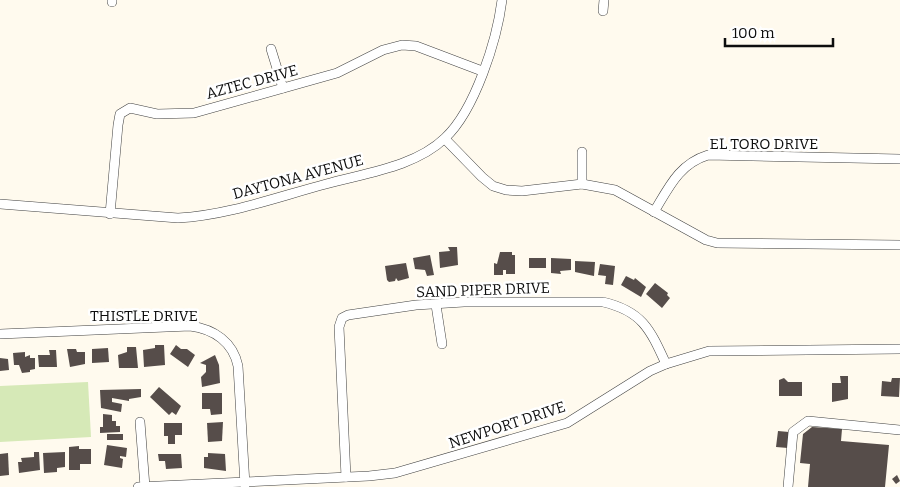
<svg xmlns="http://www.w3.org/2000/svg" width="900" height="487" font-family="Bitter,serif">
<rect width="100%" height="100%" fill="#fffaee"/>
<polygon fill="#d6e9b7" points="88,382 91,437 0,442 0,386"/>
<g fill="#564d4a">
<polygon points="448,247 457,247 458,265 440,268 439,252 450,251"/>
<polygon points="500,252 512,252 512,255 515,255 515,274 506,274 506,270 503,270 503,275 494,275 494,263 497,264"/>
<polygon points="430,255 434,275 427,276 425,270 415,269 413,258"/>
<rect x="529" y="258" width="17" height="10"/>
<polygon points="551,258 571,259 571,270 560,271 561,274 551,273"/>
<polygon points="575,261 595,262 594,276 575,272"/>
<polygon points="406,263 409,278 398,281 396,278 395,281 389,282 387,280 385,266"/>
<polygon points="600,264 615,266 613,285 605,284 606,276 598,275"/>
<polygon points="626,276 634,280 635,278 646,287 641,297 621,285"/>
<polygon points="655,283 668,293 667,295 670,298 662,308 646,294"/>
<polygon points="155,345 164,345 165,365 144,367 143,350 155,348"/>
<polygon points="176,345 181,349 187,349 195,355 188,367 170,354"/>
<polygon points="127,347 136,347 138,368 119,368 118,355 127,352"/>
<polygon points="108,348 109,362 92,363 92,349"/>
<polygon points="67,349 76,349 77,352 85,352 85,364 70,367"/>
<polygon points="49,350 56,350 57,367 39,367 38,355 50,355"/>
<polygon points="25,352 25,357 30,355 30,358 35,358 35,369 30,370 30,372 22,373 19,365 14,365 13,353"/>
<polygon points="215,355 219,365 220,383 202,387 201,377 206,372 206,365 200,363"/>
<polygon points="0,358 8,359 9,370 0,371"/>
<polygon points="840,376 848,376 848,399 832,402 832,383 841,383"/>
<polygon points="784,378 788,382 802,382 802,396 779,396 779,380"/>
<polygon points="892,378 900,378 899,397 881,396 882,381 891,382"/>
<polygon points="159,387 181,406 176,415 172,412 169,415 150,397"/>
<polygon points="141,389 141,397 129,399 129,401 112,398 112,402 122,404 121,412 101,408 100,390"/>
<polygon points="202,393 222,393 222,414 211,415 210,409 202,409"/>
<polygon points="103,414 112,415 112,421 116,421 116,426 120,426 120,432 100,433 100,427 103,427"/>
<polygon points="223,422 222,441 208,442 207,423"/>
<polygon points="164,423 182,423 182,435 175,435 175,444 168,444 168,436 164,436"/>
<polygon points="812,427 842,429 841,441 889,445 885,487 808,487 810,464 800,463 803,434"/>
<polygon points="778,431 789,432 788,448 776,447"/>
<rect x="107" y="434" width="16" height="6"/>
<polygon points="107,445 127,448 126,457 120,456 120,458 123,459 122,468 104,465"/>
<polygon points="79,446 79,449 91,449 91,464 80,464 80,470 69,470 69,447"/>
<polygon points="34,452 39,452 40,470 19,473 18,462 22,462 21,458 34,457"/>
<polygon points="65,452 65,467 57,468 57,472 44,473 43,453"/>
<polygon points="8,453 9,475 0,476 0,454"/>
<polygon points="208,453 225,454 226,471 204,468 204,457 208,457"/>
<polygon points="158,454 181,454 182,468 166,469 165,461 159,461"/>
<polygon points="897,475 900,481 896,484 892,479"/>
</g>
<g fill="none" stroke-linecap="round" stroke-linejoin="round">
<defs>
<g id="minor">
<polyline points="112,2 112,0"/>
<polyline points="603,11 604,0"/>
<polyline points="271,49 283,88"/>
<polyline points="445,139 482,177 493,186 506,190 522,191 582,184 615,190 706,240 717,243 900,245"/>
<polyline points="582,152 582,184"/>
<path d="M0 204 178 218C229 215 277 197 326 184 365 173 415 167 445 138 475 110 497 40 502 0"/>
<path d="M654 212C669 187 679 164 708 155L900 159"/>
<polyline points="110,214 118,125 120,114 130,108 157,114 194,113 337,73 383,50 402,45 416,46 482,71"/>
<polyline points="436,305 442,344"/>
<path d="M0 334 190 326C214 329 233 342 238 366L245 485"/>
<polyline points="140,422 145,487"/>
<path d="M346 477 339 327 342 318 348 315 416 305 464 302H603C642 311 650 329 666 364"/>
<polyline points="138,487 369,476 395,473 567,423 650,371 666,364 709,351 900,349"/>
<polyline points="788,487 793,432 808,421 900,430"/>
</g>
</defs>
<use href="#minor" stroke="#404040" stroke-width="10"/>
<use href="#minor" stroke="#fff" stroke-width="9"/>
</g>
<g text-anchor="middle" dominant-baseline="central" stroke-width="5" stroke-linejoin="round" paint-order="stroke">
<g font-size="15" fill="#0d0d0d" stroke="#fff">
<text transform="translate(252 82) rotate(-15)">AZTEC DRIVE</text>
<text x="764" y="144">EL TORO DRIVE</text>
<text transform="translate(298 177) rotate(-15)">DAYTONA AVENUE</text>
<text transform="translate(483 290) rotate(-2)">SAND PIPER DRIVE</text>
<text x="144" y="316">THISTLE DRIVE</text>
<text transform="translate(507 425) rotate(-18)">NEWPORT DRIVE</text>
</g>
</g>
<path d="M725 38v8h108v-8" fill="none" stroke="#0d0d0d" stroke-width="2.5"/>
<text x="732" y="38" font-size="15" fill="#0d0d0d" stroke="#ffffff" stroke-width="4" paint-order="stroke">100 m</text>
</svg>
